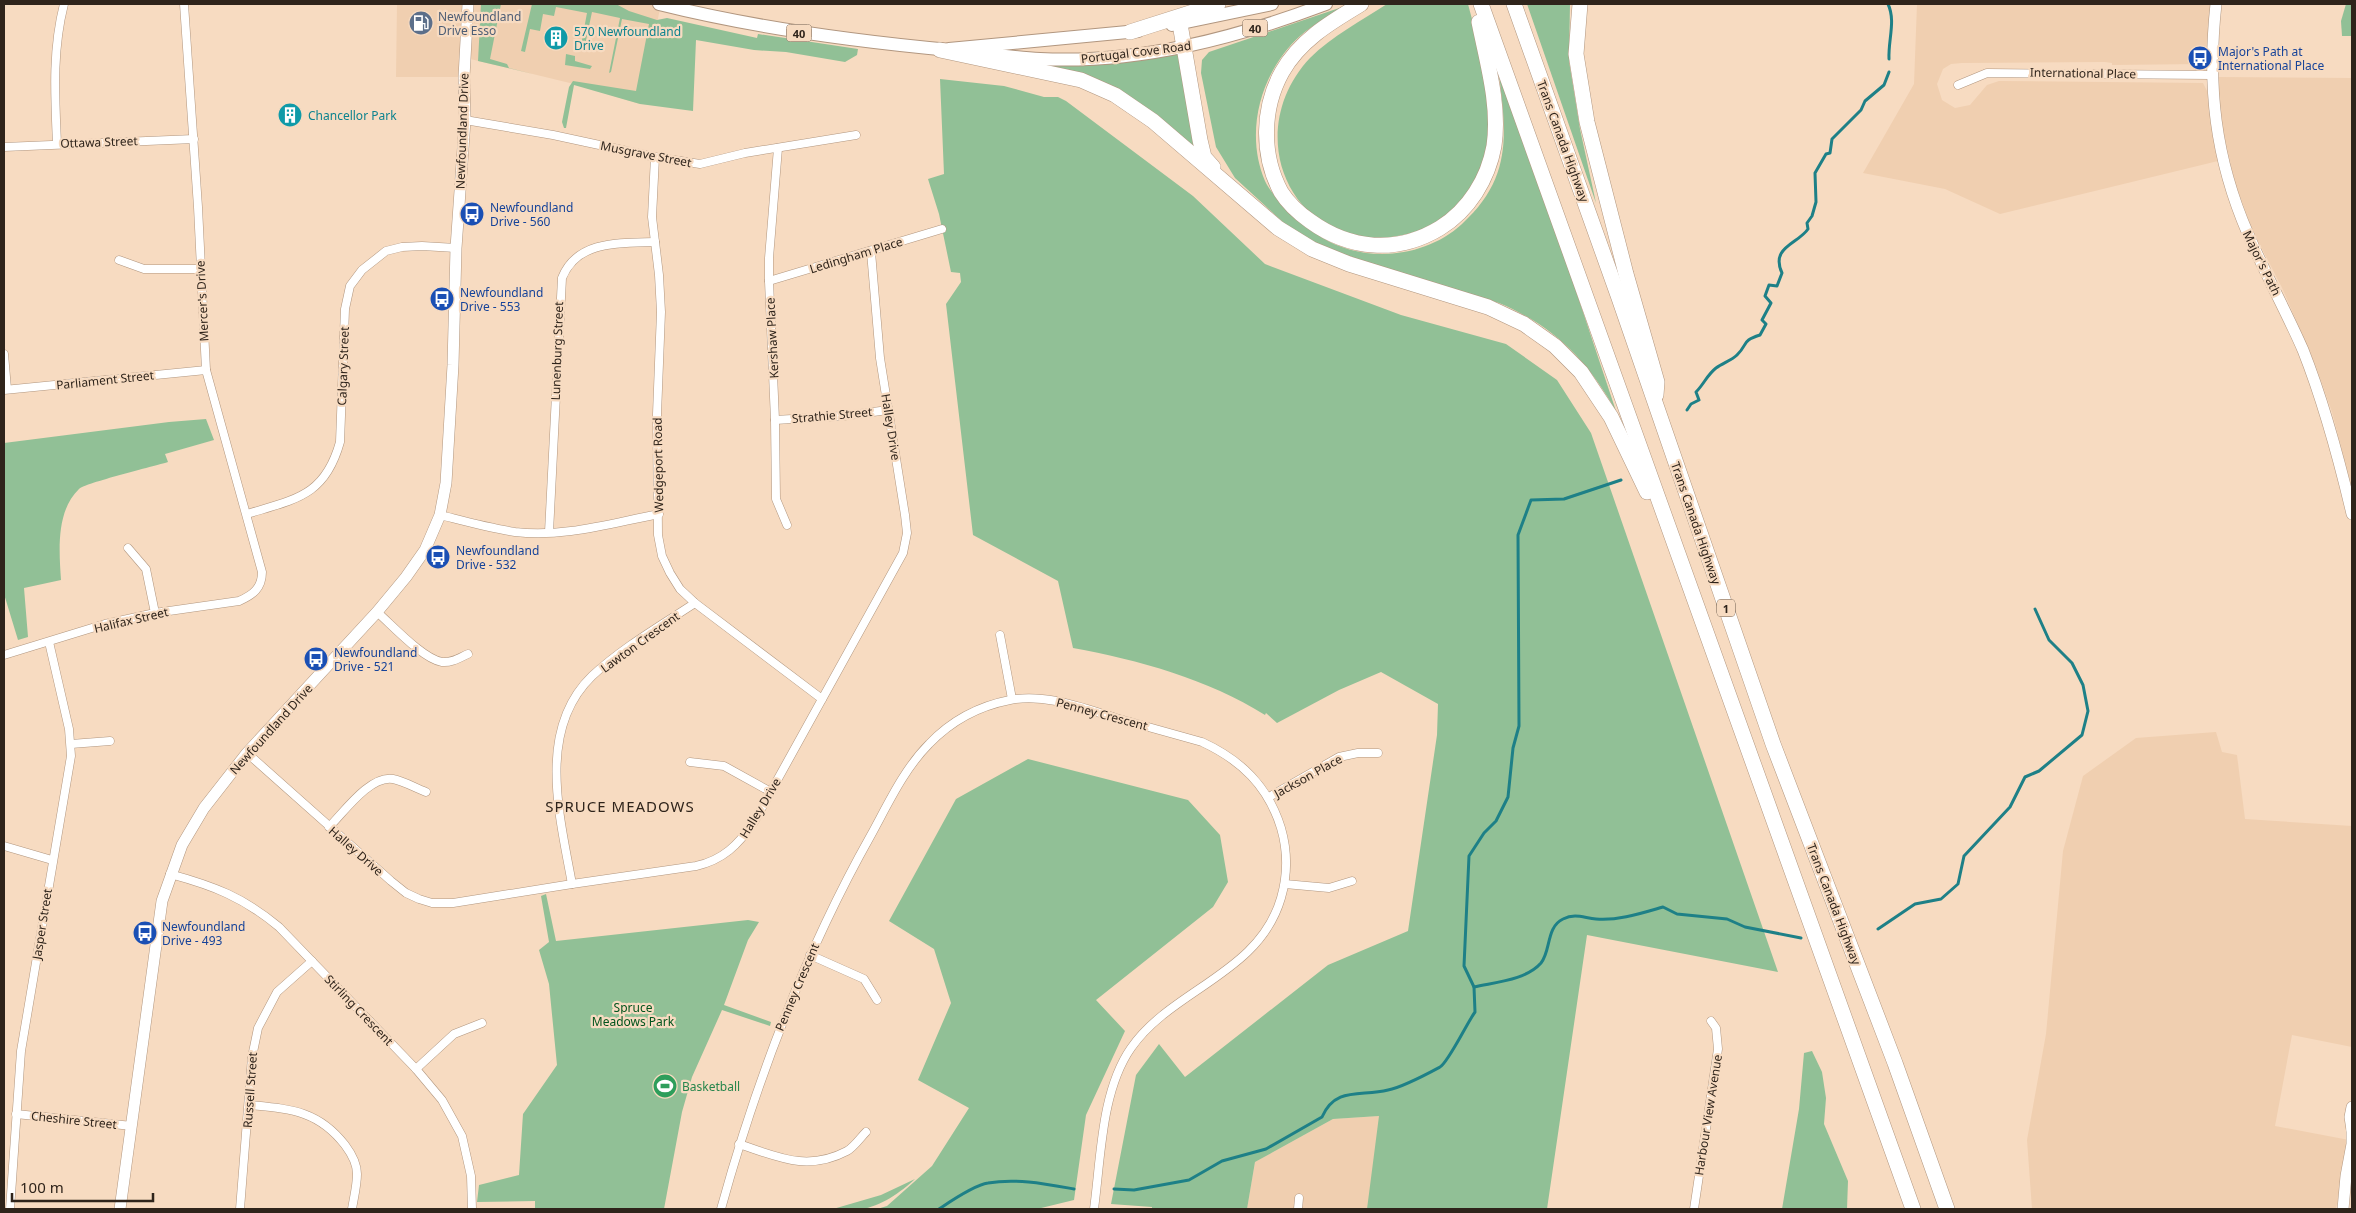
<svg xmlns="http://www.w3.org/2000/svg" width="2356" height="1213" font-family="'Noto Sans',sans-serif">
<rect width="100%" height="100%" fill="#f7dbc1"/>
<g fill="#f0cfb0">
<polygon points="397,4 661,4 640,104 574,84 466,58 464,77 396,77"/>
<polygon points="1917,4 2211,4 2206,58 2201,64 2112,65 2112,63 2105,62 1962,63 1951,64 1943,69 1937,84 1942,100 1955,108 1970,105 1987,85 1999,81 2203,83 2207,91 2218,161 2000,214 1945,189 1863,173 1914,84"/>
<polygon points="2217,77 2352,78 2352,488 2332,412 2315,364 2283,290 2252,229 2235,183 2222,126"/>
<polygon points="2216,732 2222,752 2237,755 2245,819 2352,826 2352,1047 2292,1035 2275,1126 2349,1140 2336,1209 2032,1209 2027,1140 2046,1034 2063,851 2083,776 2136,738"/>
<polygon points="1379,1116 1481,1209 1247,1209 1255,1162 1333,1119"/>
</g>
<g fill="#91c096">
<polygon points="481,4 501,4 490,59 507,64 509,68 533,74 478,61"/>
<polygon points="532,4 616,4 629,11 657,20 667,18 757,38 758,34 858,49 857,55 845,62 786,52 754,50 696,40 693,111 640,104 574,85 566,128 564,128 562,122 569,87 573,81 636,91 649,24 622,19 611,72 609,73 620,18 592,12 585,45 581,45 587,13 556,7 554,16 543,14 540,31 530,29 525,52 521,51"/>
<path d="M1351 4C1334 13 1315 23 1300 36 1261 71 1244 132 1265 181 1272 196 1286 207 1298 217 1306 223 1313 231 1321 237 1364 264 1425 258 1462 224 1511 179 1507 137 1499 75L1572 279 1616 411C1587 360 1554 326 1499 303L1337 254 1312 241 1285 224 1235 178 1216 147 1201 73 1202 60 1209 52Z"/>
<path d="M1387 4H1468C1480 51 1499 103 1488 153 1486 163 1472 192 1466 201 1462 205 1455 208 1450 212 1443 217 1436 223 1428 227 1406 237 1363 244 1340 233 1269 200 1258 113 1310 58 1332 36 1361 21 1387 4Z"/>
<polygon points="1527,4 1570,4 1569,61 1580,129 1596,203"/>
<polygon points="2346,4 2352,4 2352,36 2342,36 2341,21"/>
<polygon points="1174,53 1181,55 1199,155 1163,121 1033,64"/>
<polygon points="566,54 575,56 575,61 592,66 590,69 565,65"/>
<path d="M940 79 1004 86 1044 97H1058L1066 101 1193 196 1265 264 1401 315 1506 344 1557 380 1591 433 1778 972 1587 935 1547 1209H1367L1379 1116 1333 1119 1255 1162 1247 1209H1152V1207L1111 1204 1136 1075 1159 1044 1185 1077 1328 965 1408 931 1437 735 1438 704 1381 672 1339 690 1277 723 1266 713 1265 715C1208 679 1138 660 1073 648L1058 581 973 535 946 304 961 282 960 273 951 272 939 214 928 179 944 174Z"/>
<path d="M206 419 214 440 165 454 168 462C155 466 85 483 79 489 56 511 59 550 61 580L24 588 28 637 18 640 4 594V443L169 422Z"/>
<polygon points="1028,759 1188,800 1220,835 1228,882 1213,907 1096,1000 1125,1031 1086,1115 1074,1200 1037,1209 877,1209 887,1206 932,1166 969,1108 918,1080 951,1003 934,949 889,921 956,799"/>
<polygon points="546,894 556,941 748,920 759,922 748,940 724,1005 771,1022 770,1026 722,1010 692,1077 682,1112 664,1209 535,1209 535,1201 477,1202 479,1185 519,1175 523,1114 557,1065 549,984 539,950 549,942 541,896"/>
<polygon points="1812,1051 1822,1072 1826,1098 1824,1124 1848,1181 1847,1209 1782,1209 1799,1109 1804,1053"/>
<path d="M915 1179C901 1192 880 1207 861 1209 852 1210 842 1209 833 1209L881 1195Z"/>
</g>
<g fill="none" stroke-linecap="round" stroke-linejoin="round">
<g stroke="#1e8087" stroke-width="3">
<path d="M1888 4C1896 21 1888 40 1889 59"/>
<path d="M1687 410 1691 404 1699 400 1696 392C1704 384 1707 375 1716 368 1723 363 1732 360 1737 355 1749 343 1741 341 1760 335L1766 324 1762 320 1771 303 1765 296 1769 285 1777 286 1782 273C1770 247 1798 244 1808 229L1807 223 1812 216 1816 202 1815 173 1826 154 1830 153 1832 139 1861 110 1865 101 1884 85 1889 72"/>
<polyline points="1878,929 1915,904 1941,899 1958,884 1964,856 2010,807 2025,777 2039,771 2082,735 2088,711 2083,685 2072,663 2049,640 2035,609"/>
<path d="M1474 987C1496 982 1526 980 1541 963 1551 951 1546 927 1563 919 1575 913 1584 918 1596 919 1618 921 1642 913 1663 907L1677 914 1727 919 1745 927 1801 938"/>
<path d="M1114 1189 1134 1190 1189 1180 1222 1161 1266 1149 1322 1117C1336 1086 1361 1097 1388 1090 1403 1087 1427 1074 1440 1067 1448 1063 1467 1023 1475 1012L1474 987 1464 966 1469 856 1484 833 1496 821 1508 797 1513 748 1519 726 1518 535 1531 500 1564 499 1621 480"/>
<path d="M939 1209C951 1201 974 1185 988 1183 1016 1178 1046 1184 1074 1189"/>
</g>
<defs>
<g id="street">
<polyline points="1958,85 1987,73 2211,75"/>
<polyline points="465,120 553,135 655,157 700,164 745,153 856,135"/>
<path d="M57 144C55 96 52 51 64 4"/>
<polyline points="4,147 194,139"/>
<polyline points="778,148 769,258 769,281 775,420 776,499 787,525"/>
<polyline points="655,157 652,217 659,275 661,312 657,414 658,535 662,556 670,573 680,589 695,603 822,699"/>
<polyline points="119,260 144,269 200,269"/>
<polyline points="769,281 942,229"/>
<polyline points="4,354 7,389"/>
<polyline points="4,390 206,370"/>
<polyline points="775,420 843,416 888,410"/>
<path d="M247 514C296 499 325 496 340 442L345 309 350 286 362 270 386 251 402 247 422 246 456 248"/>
<path d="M440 515C464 521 489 528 515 532 563 538 611 523 659 514"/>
<path d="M549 532 562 278C577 240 620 243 655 242"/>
<polyline points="128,548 146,569 155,613"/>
<path d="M377 612C392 625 423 659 442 662 452 663 459 658 468 654"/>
<polyline points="1000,635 1012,699"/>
<path d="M4 655 105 624 155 613 239 601C253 595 262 588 262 572L206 370 198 207 184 4"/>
<polyline points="71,744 110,741"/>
<path d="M247 753 391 881 406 893 419 899 432 903H453L572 884 696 866C723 860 738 845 754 822L903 553 907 533 905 515 880 358 871 252"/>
<polyline points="690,762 724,766 771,792"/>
<polyline points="1269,797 1339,757 1358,753 1378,753"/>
<path d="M329 827C344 812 370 775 393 779 404 781 415 788 426 792"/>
<polyline points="4,846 52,860"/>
<path d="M170 874C214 886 243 897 279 927L416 1069 442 1100 462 1136 471 1176 472 1209"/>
<path d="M572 884C560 817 536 730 592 676 622 648 660 626 695 603"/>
<polyline points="1285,884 1329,888 1352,881"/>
<polyline points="810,955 864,979 877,1000"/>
<polyline points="416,1069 454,1034 482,1023"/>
<path d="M249 1105C290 1109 318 1110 345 1145 351 1153 357 1164 357 1174 357 1185 354 1197 352 1209"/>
<polyline points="16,1114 132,1126"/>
<path d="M739 1144C778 1157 807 1172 847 1151 854 1147 860 1138 866 1132"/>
<polyline points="10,1209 21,1051 71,756 69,729 49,642"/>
<polyline points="240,1209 252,1057 258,1028 277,992 312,961"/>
<path d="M721 1209C757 1079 804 954 871 835 888 804 904 769 929 744 951 721 979 706 1010 700 1045 693 1083 708 1116 718 1145 726 1173 734 1202 742 1241 760 1268 786 1281 828 1288 852 1288 874 1281 898 1259 974 1172 989 1131 1048 1101 1091 1101 1158 1094 1209"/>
<polyline points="1298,1209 1299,1198"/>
<polyline points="1694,1209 1718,1049 1716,1028 1711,1021"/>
</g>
<g id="secondary">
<path d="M2216 4C2207 86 2215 158 2248 234 2265 273 2286 311 2303 350 2324 403 2339 459 2352 514"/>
<polyline points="2352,1107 2350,1117 2352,1130"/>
<polyline points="120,1209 162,901 182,845 204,808 247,753 377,612 406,577 425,550 440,515 446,483 453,365 456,248 465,120 464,77 468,4"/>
<polyline points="2343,1209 2346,1176 2352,1144 2352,1129"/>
</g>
<g id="primary">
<path d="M659 4C755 28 852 41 950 50"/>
<polyline points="1172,25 1272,4"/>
<polyline points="949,49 1138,31"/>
<path d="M987 54C1005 56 1022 58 1040 59 1138 64 1236 38 1326 4"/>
</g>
<g id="highway">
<path d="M1361 4C1331 22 1300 40 1282 72 1262 108 1261 155 1281 192 1288 203 1300 214 1310 221 1350 250 1397 254 1440 228 1469 210 1488 179 1494 146 1500 105 1487 62 1479 22"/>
<polyline points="1481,4 1913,1209"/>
<polyline points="1514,4 1619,298 1773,744 1895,1063 1947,1209"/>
<polyline points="1580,4 1576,54 1587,122 1626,274 1657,382 1656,395"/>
<polyline points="1180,24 1200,140 1204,157 1213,167"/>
<polyline points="1130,32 1218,4"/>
<polyline points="940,50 1081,80 1115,95 1153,121 1278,228 1312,249 1349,264 1488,307 1524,324 1555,346 1581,372 1611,417 1647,492"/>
</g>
</defs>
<use href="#street" stroke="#b1967f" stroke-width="9"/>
<use href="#secondary" stroke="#b1967f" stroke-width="12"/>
<use href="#primary" stroke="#b1967f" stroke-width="14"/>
<use href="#highway" stroke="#b1967f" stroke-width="16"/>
<use href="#street" stroke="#fff" stroke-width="8"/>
<use href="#secondary" stroke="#fff" stroke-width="11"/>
<use href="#primary" stroke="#fff" stroke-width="12"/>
<use href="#highway" stroke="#fff" stroke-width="15"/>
</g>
<defs>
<symbol id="fuel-disc" viewBox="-11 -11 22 22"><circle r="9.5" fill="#5c6f8a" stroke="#f7dbc1"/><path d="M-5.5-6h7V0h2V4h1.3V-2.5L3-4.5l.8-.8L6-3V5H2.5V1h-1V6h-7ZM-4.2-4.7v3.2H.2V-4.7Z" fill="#fff"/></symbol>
<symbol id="building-disc" viewBox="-11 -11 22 22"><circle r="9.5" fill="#0f9aa8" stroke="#f7dbc1"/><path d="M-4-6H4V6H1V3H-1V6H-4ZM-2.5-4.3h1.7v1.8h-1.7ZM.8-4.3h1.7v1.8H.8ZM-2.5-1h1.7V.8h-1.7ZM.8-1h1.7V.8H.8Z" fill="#fff"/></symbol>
<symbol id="bus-disc" viewBox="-11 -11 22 22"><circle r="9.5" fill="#1a4fb4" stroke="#f7dbc1"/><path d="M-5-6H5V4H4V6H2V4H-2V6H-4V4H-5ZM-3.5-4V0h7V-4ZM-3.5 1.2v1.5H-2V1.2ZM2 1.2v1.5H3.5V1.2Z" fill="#fff"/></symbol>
<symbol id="stadium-disc" viewBox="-11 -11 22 22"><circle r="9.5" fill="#2e9e5b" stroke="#f7dbc1"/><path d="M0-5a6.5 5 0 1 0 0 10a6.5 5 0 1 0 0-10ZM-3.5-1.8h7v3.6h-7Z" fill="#fff"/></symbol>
</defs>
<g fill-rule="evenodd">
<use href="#fuel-disc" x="407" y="9" width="28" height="28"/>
<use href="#building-disc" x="542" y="24" width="28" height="28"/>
<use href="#bus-disc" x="2186" y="44" width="28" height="28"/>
<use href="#building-disc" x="276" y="101" width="28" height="28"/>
<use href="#bus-disc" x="458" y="200" width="28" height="28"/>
<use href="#bus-disc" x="428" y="285" width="28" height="28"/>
<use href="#bus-disc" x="424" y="543" width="28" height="28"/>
<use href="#bus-disc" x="302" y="645" width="28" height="28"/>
<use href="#bus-disc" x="131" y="919" width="28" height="28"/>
<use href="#stadium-disc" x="651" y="1072" width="28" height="28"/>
</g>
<g text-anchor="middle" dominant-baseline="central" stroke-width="4.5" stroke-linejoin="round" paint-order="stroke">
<g fill="#f7dbc1" stroke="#6b5b4d" stroke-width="1">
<rect x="1242.5" y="19.5" width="25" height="17" rx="4"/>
<rect x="786.5" y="24.5" width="25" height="17" rx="4"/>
<rect x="1717" y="599.5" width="18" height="17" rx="4"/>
</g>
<g font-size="11" font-weight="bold" fill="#2f241b">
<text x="1255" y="28">40</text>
<text x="799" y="33">40</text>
<text x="1726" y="608">1</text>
</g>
<g font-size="12" fill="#4e5e75" stroke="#f7dbc1" text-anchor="start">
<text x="438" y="16">Newfoundland<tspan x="438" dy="14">Drive Esso</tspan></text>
</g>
<g font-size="12" fill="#0d838f" stroke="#f7dbc1" text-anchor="start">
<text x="574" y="31">570 Newfoundland<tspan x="574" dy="14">Drive</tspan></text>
<text x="308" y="115">Chancellor Park</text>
</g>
<g font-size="12" fill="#164399" stroke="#f7dbc1" text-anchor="start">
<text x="2218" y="51">Major's Path at<tspan x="2218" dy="14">International Place</tspan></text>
<text x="490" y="207">Newfoundland<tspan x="490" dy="14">Drive - 560</tspan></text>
<text x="460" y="292">Newfoundland<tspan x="460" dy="14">Drive - 553</tspan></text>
<text x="456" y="550">Newfoundland<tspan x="456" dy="14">Drive - 532</tspan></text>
<text x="334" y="652">Newfoundland<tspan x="334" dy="14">Drive - 521</tspan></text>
<text x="162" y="926">Newfoundland<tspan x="162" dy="14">Drive - 493</tspan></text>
</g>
<g font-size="12" fill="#2f241b" stroke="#f7dbc1">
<text transform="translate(1136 52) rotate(-7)">Portugal Cove Road</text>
<text transform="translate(2083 73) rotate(1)">International Place</text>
<text transform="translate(462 131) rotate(-88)">Newfoundland Drive</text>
<text transform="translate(1563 141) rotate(70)">Trans Canada Highway</text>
<text transform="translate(99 142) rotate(-2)">Ottawa Street</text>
<text transform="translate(646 154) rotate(11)">Musgrave Street</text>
<text transform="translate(856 255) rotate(-17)">Ledingham Place</text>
<text transform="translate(2262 263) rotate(64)">Major's Path</text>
<text transform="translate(202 301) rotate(-93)">Mercer's Drive</text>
<text transform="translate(772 338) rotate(-93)">Kershaw Place</text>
<text transform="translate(557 351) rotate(-88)">Lunenburg Street</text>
<text transform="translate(343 366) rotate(-88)">Calgary Street</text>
<text transform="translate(105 380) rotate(-6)">Parliament Street</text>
<text transform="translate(832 415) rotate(-5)">Strathie Street</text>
<text transform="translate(891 427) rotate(81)">Halley Drive</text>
<text transform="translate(658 465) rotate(-91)">Wedgeport Road</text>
<text transform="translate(1696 523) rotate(71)">Trans Canada Highway</text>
<text transform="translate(131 620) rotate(-13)">Halifax Street</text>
<text transform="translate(640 642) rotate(-36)">Lawton Crescent</text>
<text transform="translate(1102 714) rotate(15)">Penney Crescent</text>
<text transform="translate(271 729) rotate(-48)">Newfoundland Drive</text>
<text transform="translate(1308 776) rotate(-29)">Jackson Place</text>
<text transform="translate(760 808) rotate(-59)">Halley Drive</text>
<text transform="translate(356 851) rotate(41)">Halley Drive</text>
<text transform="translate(1834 904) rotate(69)">Trans Canada Highway</text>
<text transform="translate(42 924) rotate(-81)">Jasper Street</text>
<text transform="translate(797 987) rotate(-67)">Penney Crescent</text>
<text transform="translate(359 1010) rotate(46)">Stirling Crescent</text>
<text transform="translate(250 1090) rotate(-86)">Russell Street</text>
<text transform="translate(1708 1115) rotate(-81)">Harbour View Avenue</text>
<text transform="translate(74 1120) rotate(6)">Cheshire Street</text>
</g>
<g font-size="12" fill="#00531c" stroke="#f7dbc1">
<text x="633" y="1007">Spruce<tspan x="633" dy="14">Meadows Park</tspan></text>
</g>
<g font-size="12" fill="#27864d" stroke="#f7dbc1" text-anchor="start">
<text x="682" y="1086">Basketball</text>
</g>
<g font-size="15" letter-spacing="1" fill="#2f241b" stroke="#f7dbc1">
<text x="620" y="806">SPRUCE MEADOWS</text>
</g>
</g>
<rect width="2356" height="1213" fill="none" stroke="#2f241b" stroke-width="10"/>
<path d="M12 1193v8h141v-8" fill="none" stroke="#2f241b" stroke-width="2.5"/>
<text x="20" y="1193" font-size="15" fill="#2f241b" stroke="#f7dbc1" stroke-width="4" paint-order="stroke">100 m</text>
</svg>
